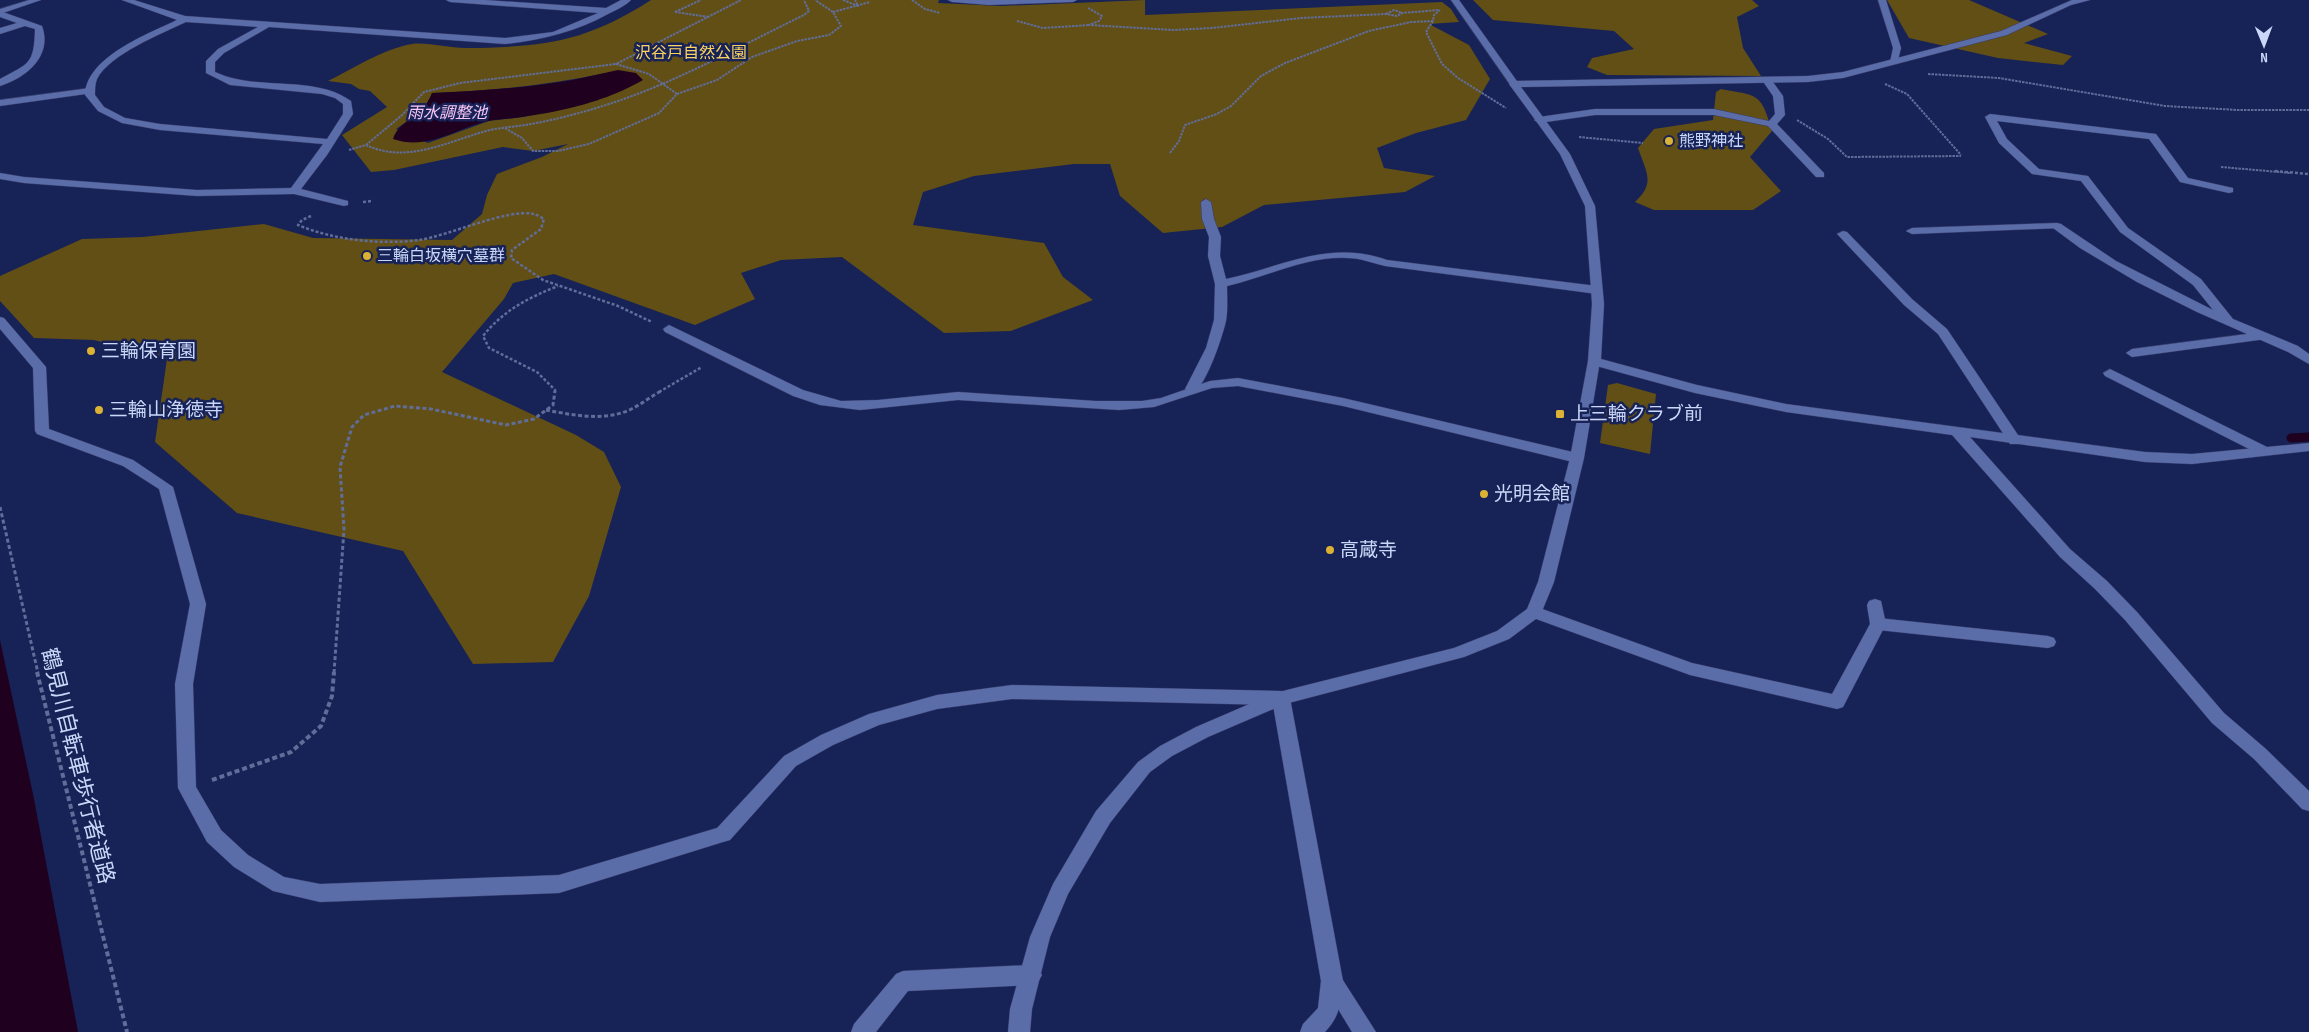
<svg xmlns="http://www.w3.org/2000/svg" width="2309" height="1032" font-family="'Sofia Sans Condensed','Noto Sans JP',sans-serif">
<rect width="100%" height="100%" fill="#172257"/>
<g fill="#624f15" fill-rule="evenodd">
<path d="M651 0H939L938 3 1001 6 1145 0V15L1442 2 1451 9 1459 22 1429 24 1469 45 1490 79 1466 120 1416 133 1377 148 1384 168 1435 176 1405 192 1264 205 1222 227 1163 233 1120 196 1110 164H1074L974 176 923 192 913 225 1044 243 1063 277 1093 300 1011 331 944 333 842 257 781 260 741 273 755 299 695 325 554 274 513 283 504 299 442 372 576 435 604 452 621 487 589 596 553 662 473 664 403 551 237 513 155 442 167 359 94 340 34 338 0 301V276L82 239 143 237 264 224 313 238 452 240 482 214 487 195 497 174 542 157 568 144 533 151 503 147 394 170 371 172 342 135 387 107 370 91 359 89 351 84 328 81C354 68 383 49 412 44 427 42 449 48 465 48 543 47 584 43 651 0ZM606 73 599 100 523 117 489 121 428 143 396 129C412 118 425 111 432 93 491 91 548 85 606 73Z"/>
<polygon points="1473,0 1752,0 1759,6 1737,17 1743,48 1761,76 1607,75 1587,67 1592,58 1634,49 1614,31 1493,20"/>
<polygon points="1887,0 1969,0 2048,34 2024,43 2072,56 2063,65 1998,58 1909,38"/>
<path d="M1721 89C1758 96 1761 92 1772 131L1750 157 1781 191 1753 210H1654L1635 202C1656 183 1646 172 1638 148L1654 129 1713 120 1716 92Z"/>
<polygon points="1617,383 1656,394 1650,454 1600,443 1608,385"/>
</g>
<g fill="#20001f">
<path d="M618 70 636 73 643 80C607 101 564 111 522 117 511 119 499 119 488 121 454 129 428 151 393 139 400 118 422 120 432 93 479 91 526 88 573 80 588 77 603 73 618 70Z"/>
<polygon points="0,640 34,799 78,1032 0,1032"/>
</g>
<g fill="none" stroke-linecap="round" stroke-linejoin="round">
<polyline stroke="#20001f" stroke-width="9" points="2291,438 2309,437"/>
<defs>
<g id="service">
<polygon points="1878,0 1886,0 1901,48 1897,64 1890,62 1893,48"/>
<polygon points="1767,77 1770,78 1783,96 1785,115 1777,124 1824,173 1824,177 1816,177 1768,126 1714,115 1595,115 1539,123 1534,120 1539,117 1595,109 1714,109 1769,121 1775,114 1773,96 1762,80"/>
<polygon points="90,88 93,89 93,93 0,106 0,100"/>
<path d="M1206 199 1211 202 1214 219 1221 237 1220 256 1226 279C1282 267 1329 239 1387 260L1597 286 1603 290 1597 294 1385 266C1372 263 1361 258 1347 258 1307 256 1266 277 1227 286 1227 297 1228 310 1226 321 1223 335 1205 390 1192 393L1185 389 1206 348 1214 320 1215 284 1208 256 1209 237 1202 219 1201 202Z"/>
<polygon points="2057,223 2061,224 2063,226 2061,228 1912,234 1906,231 1912,228"/>
<polygon points="1843,231 1847,232 1912,299 1947,329 2022,441 2020,444 2010,444 1938,334 1904,305 1839,236 1837,234"/>
<polygon points="2262,332 2268,336 2266,339 2132,357 2126,353 2132,349"/>
<polygon points="2110,369 2267,447 2269,450 2267,453 2257,453 2105,376 2103,373"/>
<polygon points="1878,618 2048,636 2054,638 2056,642 2054,646 2048,648 1878,630 1872,628 1870,624 1872,620"/>
<polygon points="1332,971 1339,974 1376,1032 1352,1032 1321,981 1325,974"/>
</g>
<g id="minor">
<path d="M122 0H134L185 16 505 38 553 32 598 13 450 2 446 0H485L606 8 621 0H631C625 6 616 10 608 14 575 32 542 40 505 44L269 27 224 53 215 62V72C258 92 313 74 351 101L353 114 327 155 301 189 348 201V205L344 206 294 194 197 196 24 183 0 179V173L24 177 197 190 291 188 323 144 160 130 122 123 98 111 85 95C86 57 148 34 177 20ZM186 22 258 27 218 49 206 61V73L230 85 322 94 335 98 343 104V114L327 139 160 124 125 118 104 107 95 95C95 89 95 84 97 79 110 54 161 34 186 22Z"/>
<polygon points="948,0 1077,0 1073,2 989,5 952,2"/>
<polygon points="2072,0 2090,0 2071,5 2007,35 1843,78 1808,82 1521,87 1570,154 1595,206 1604,304 1601,359 1697,385 1786,404 2145,452 2192,454 2309,443 2309,451 2192,464 2145,462 1970,437 2070,549 2107,581 2137,612 2224,713 2266,749 2309,791 2309,811 2302,809 2254,759 2212,723 2125,620 2095,589 2060,557 1952,435 1786,412 1695,393 1589,364 1588,361 1592,304 1585,206 1560,154 1509,84 1514,81 1808,76 1843,72 2001,31"/>
<path d="M0 11 42 26C53 56 26 78 0 86V79C29 63 34 65 35 29L25 26 0 34V28L17 23 0 17Z"/>
<polygon points="1990,114 2156,134 2188,178 2233,188 2233,192 2229,193 2180,182 2149,139 1997,121 2007,139 2039,169 2088,176 2128,228 2201,279 2233,319 2298,346 2309,354 2309,364 2288,352 2197,312 2137,282 2080,248 2053,228 2051,226 2053,224 2061,224 2116,261 2213,310 2193,285 2120,232 2081,181 2032,174 1999,143 1985,117"/>
<path d="M0 317 4 318 46 367 49 429 133 460 173 487 206 604 193 684 196 787 221 830 248 855 284 877 320 884 559 875 717 828 784 756 821 735 869 714 937 695 1012 685 1281 691 1287 693 1290 698 1343 981C1340 1003 1341 1015 1325 1032H1300L1303 1024 1318 1008 1321 981 1273 705 1012 699 937 709 879 725 833 745 796 766 730 840 723 842 559 893 320 902 273 891 234 867 207 842 178 788 175 684 190 604 159 489 123 466 37 434 35 431 33 368 0 329Z"/>
<polygon points="669,325 803,390 841,401 878,400 958,392 1096,401 1142,401 1161,398 1210,381 1238,378 1343,398 1577,453 1584,458 1577,463 1343,406 1238,386 1212,388 1154,407 1119,410 958,400 860,410 820,405 793,396 665,332 663,329"/>
<polygon points="1875,599 1881,601 1886,624 1843,707 1837,709 1690,675 1528,616 1526,612 1528,608 1534,606 1692,663 1832,694 1870,624 1867,605 1869,601"/>
<polygon points="1031,965 1038,968 1042,975 1038,982 1031,985 908,991 876,1032 851,1032 854,1024 896,974 903,971"/>
</g>
<g id="tertiary">
<polygon points="29,0 41,0 0,14 0,9"/>
<polygon points="1451,0 1459,0 1519,84 1517,86 1511,86"/>
<polygon points="1594,357 1600,361 1584,458 1554,582 1540,616 1509,639 1464,657 1285,704 1208,737 1172,756 1150,772 1110,823 1068,894 1050,937 1032,1009 1030,1032 1008,1032 1010,1009 1030,937 1053,884 1096,811 1138,762 1160,746 1196,727 1275,693 1454,648 1497,631 1527,609 1538,582 1570,458 1588,361"/>
</g>
</defs>
<use href="#service" stroke="#383c6b" stroke-width="1"/>
<use href="#minor" stroke="#383c6b" stroke-width="1"/>
<use href="#tertiary" stroke="#383c6b" stroke-width="1"/>
<g stroke="#616d99" stroke-width="2" stroke-dasharray="2.5 1" stroke-linecap="butt">
<polyline points="843,0 858,6 855,0"/>
<polyline points="912,0 925,9 940,13"/>
<polyline points="1088,8 1102,16 1099,21 1089,25 1173,30 1212,28 1301,18 1386,14 1397,16 1402,13 1439,10"/>
<polyline points="675,12 709,17"/>
<polyline points="675,12 701,0"/>
<polyline points="833,12 870,2"/>
<polyline points="1386,14 1394,10 1402,13"/>
<polyline points="1017,21 1043,28 1089,25"/>
<polyline points="1433,21 1426,32 1442,64 1458,78 1506,108"/>
<polyline points="1928,74 1999,78 2165,106 2238,110 2309,110"/>
<polyline points="1885,84 1907,94 1961,155"/>
<polyline points="677,94 649,74 616,64 741,0"/>
<polyline points="1797,120 1828,139 1847,157 1961,156"/>
<polyline points="505,128 522,138 533,151 558,151 589,144 659,113 677,94 717,80 752,57 797,41 829,35 841,26 833,12 815,0"/>
<polyline points="1579,137 1643,143"/>
<polyline points="366,145 401,116 424,92 460,83 616,64"/>
<path d="M349 150 366 145C406 164 447 142 486 131 501 127 516 127 531 124 559 119 588 111 615 102 681 80 742 45 804 15L809 11 804 0"/>
<polyline points="1170,153 1179,141 1185,125 1217,114 1231,106 1261,76 1285,63 1369,31 1411,22 1433,21 1434,15 1440,10"/>
<polyline points="2221,167 2291,173"/>
</g>
<g stroke="#616d99" stroke-width="2.5" stroke-dasharray="3 2" stroke-linecap="butt">
<polyline points="2275,171 2309,174"/>
<polyline points="363,202 372,201"/>
<path d="M311 216 302 220 298 225C333 240 381 245 419 240 448 236 508 208 534 214 537 215 541 217 544 219L541 229 512 250 511 258 543 280 618 306 652 322"/>
<path d="M555 392V390L537 372 489 348 483 336C504 310 528 298 558 286"/>
<polyline points="659,392 702,367"/>
</g>
<g stroke="#616d99" stroke-width="3" stroke-dasharray="4 2.5" stroke-linecap="butt">
<path d="M546 410C572 415 602 421 627 411 639 406 650 397 661 391"/>
<polyline points="0,507 38,673"/>
<polyline points="334,673 344,529 340,467 352,427 364,415 395,406 431,409 506,425 534,419 553,405 555,391"/>
</g>
<g stroke="#616d99" stroke-width="4" stroke-dasharray="5 3" stroke-linecap="butt">
<polyline points="37,672 127,1032"/>
<polyline points="212,780 291,752 321,726 332,696 334,672"/>
</g>
<use href="#service" fill="#5a6da9" fill-rule="evenodd"/>
<use href="#minor" fill="#5a6da9" fill-rule="evenodd"/>
<use href="#tertiary" fill="#5a6da9" fill-rule="evenodd"/>
</g>
<g fill="#dbb233" stroke="#172257" stroke-width="2">
<circle cx="1669" cy="141" r="5"/>
<circle cx="367" cy="256" r="5"/>
<circle cx="91" cy="351" r="5"/>
<circle cx="99" cy="410" r="5"/>
<rect x="1555" y="409" width="10" height="10" rx="2.5"/>
<circle cx="1484" cy="494" r="5"/>
<circle cx="1330" cy="550" r="5"/>
</g>
<g text-anchor="middle" dominant-baseline="central" stroke-width="5" stroke-linejoin="round" paint-order="stroke">
<g font-size="16" fill="#fdd461" stroke="#172257">
<text x="691" y="53">沢谷戸自然公園</text>
</g>
<g font-size="16" font-style="italic" fill="#fbc7f5" stroke="#172257">
<text x="447" y="113">雨水調整池</text>
</g>
<g font-size="16" fill="#cbd7f8" stroke="#172257" text-anchor="start">
<text x="1679" y="141">熊野神社</text>
<text x="377" y="256">三輪白坂横穴墓群</text>
</g>
<g font-size="19" fill="#cbd7f8" stroke="#172257" text-anchor="start">
<text x="101" y="351">三輪保育園</text>
<text x="109" y="410">三輪山浄徳寺</text>
<text x="1570" y="414">上三輪クラブ前</text>
<text x="1494" y="494">光明会館</text>
<text x="1340" y="550">高蔵寺</text>
</g>
<g font-size="22" fill="#cbd7f8" stroke="#172257">
<text transform="translate(77 766) rotate(76)">鶴見川自転車歩行者道路</text>
</g>
</g>
<g transform="translate(2264 45) rotate(179)" stroke="#172257" stroke-width="4" paint-order="stroke">
<path d="M0-4L9 19L0 12L-9 19Z" fill="#cbd7f8"/>
<text y="-8" font-size="14" font-weight="bold" text-anchor="middle" fill="#cbd7f8">N</text>
</g>
</svg>
